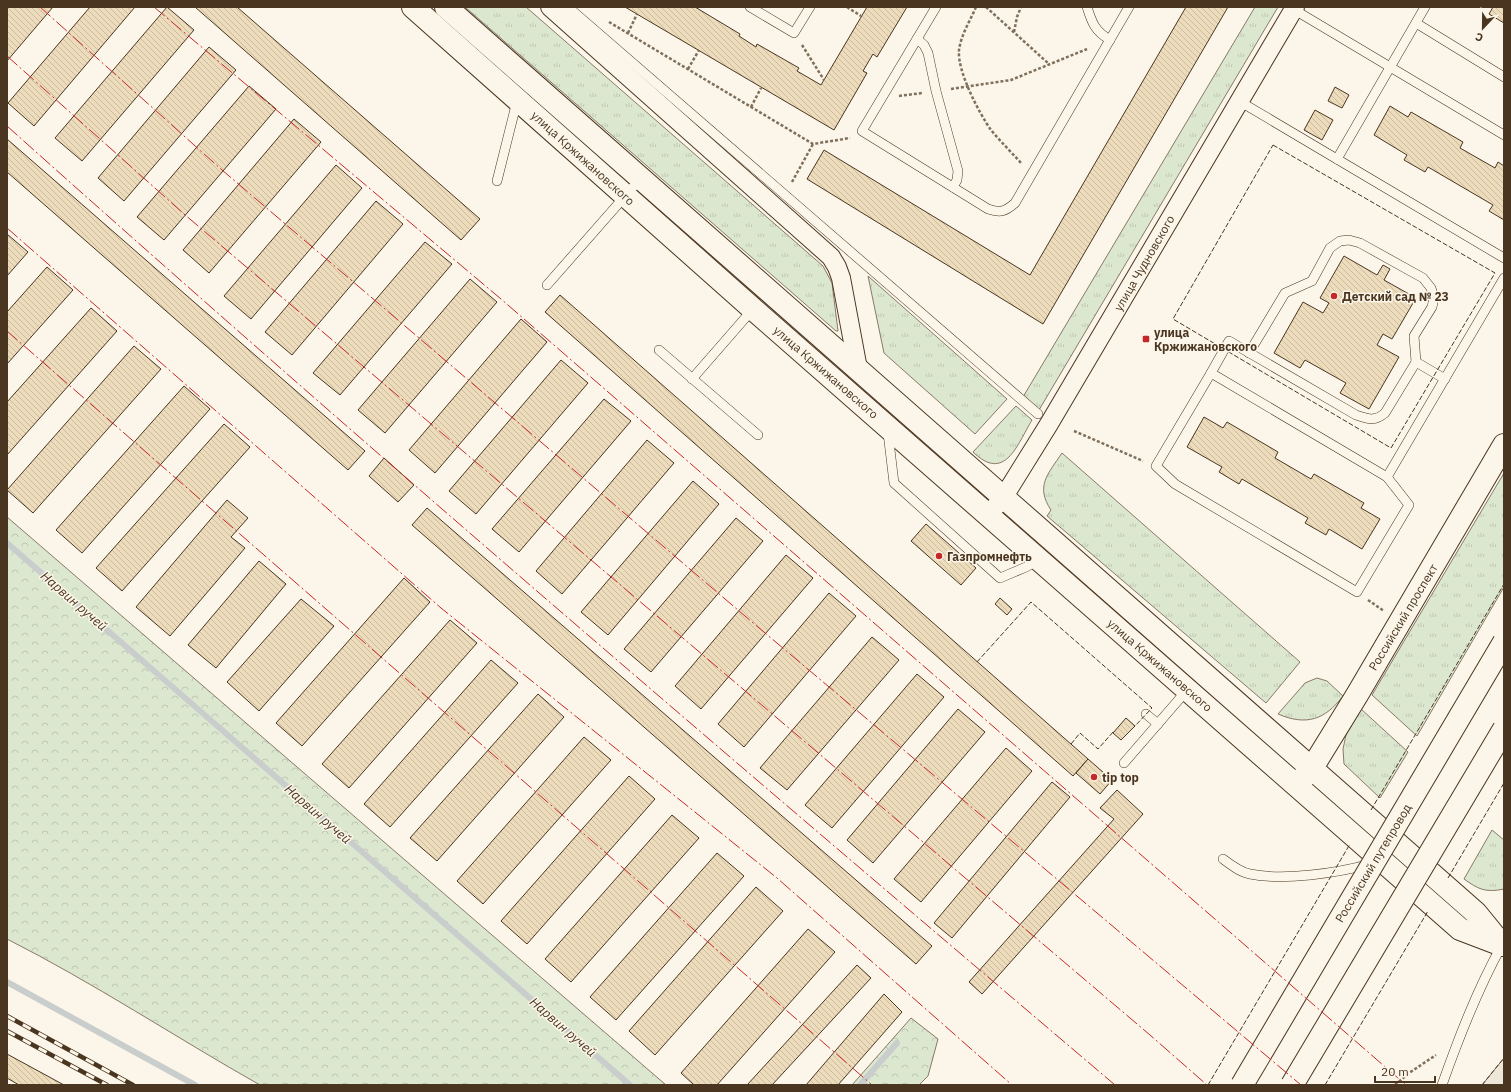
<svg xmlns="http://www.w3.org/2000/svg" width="1511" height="1092" font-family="'IBM Plex Sans',sans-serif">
<defs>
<pattern id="grass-tufts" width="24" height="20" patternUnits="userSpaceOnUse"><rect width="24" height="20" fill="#dce7d0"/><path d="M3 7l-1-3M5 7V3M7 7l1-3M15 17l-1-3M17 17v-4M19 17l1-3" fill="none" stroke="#bec7b2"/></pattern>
<pattern id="forest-crowns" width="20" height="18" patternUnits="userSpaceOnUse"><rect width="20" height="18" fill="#dce7d0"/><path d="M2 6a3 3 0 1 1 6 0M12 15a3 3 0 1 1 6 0" fill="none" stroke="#bec7b2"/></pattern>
<pattern id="building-back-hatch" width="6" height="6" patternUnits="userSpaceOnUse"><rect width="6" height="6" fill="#ecdcbc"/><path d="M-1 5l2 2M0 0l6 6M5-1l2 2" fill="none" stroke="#ccbda1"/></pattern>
</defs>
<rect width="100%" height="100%" fill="#fbf6e9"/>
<g fill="url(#grass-tufts)" stroke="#887966">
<polygon points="465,7 526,7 823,266 832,283 838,331 836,331"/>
<polygon points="1255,7 1278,7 1039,410 1023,397"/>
<polygon points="868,276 1007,399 975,434 884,353"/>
<path d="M1016 406 1032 420C1017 445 1005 483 973 452Z"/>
<path d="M1062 453 1300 662 1266 703 1047 516 1051 510C1035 486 1048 474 1062 453Z"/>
<polygon points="1504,473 1504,587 1417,736 1372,695"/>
<path d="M1317 678 1327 681 1343 696C1325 720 1306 726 1278 714L1305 683Z"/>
<polygon points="1361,709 1408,752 1380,798 1344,764 1343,749 1346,735"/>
<path d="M1492 830 1504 840V889C1485 893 1478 889 1464 879Z"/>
</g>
<g fill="url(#forest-crowns)" stroke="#887966">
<path d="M7 517 666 1085H260C175 1037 94 983 7 939Z"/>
<polygon points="911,1018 938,1039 928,1076 919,1085 852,1085"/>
</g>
<polygon fill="#ede7d9" stroke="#887966" points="1504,1058 1504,1085 1482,1085"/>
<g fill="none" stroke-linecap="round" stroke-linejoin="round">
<g stroke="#c9cecd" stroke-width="6">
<polyline points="7,543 630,1085"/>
<polyline points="7,982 195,1085"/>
<polyline points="860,1085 897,1043"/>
</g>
</g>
<g fill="url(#building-back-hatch)" stroke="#4a3520">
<polygon points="7,7 53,7 7,61"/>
<polygon points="90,7 135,7 34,126 8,103"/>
<polygon points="167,7 194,30 82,161 55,138"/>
<polygon points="195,7 237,7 480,219 461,240"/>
<polygon points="625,7 695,7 740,34 739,36 756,47 757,44 799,68 797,71 821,85 867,7 907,7 877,57 873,54 863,71 867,73 834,130"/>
<polygon points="1186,7 1228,7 1043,324 807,179 824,150 1030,275"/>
<polygon points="1493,7 1504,7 1504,23 1489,14"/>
<polygon points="209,47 236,70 124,201 98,178"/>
<polygon points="249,86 276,109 164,240 137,217"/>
<polygon points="1335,87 1349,95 1342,108 1328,101"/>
<polygon points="1390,106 1408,117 1411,112 1463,142 1460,148 1495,168 1498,162 1504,166 1504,220 1489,211 1493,205 1428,167 1425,172 1404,160 1407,155 1374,135"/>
<polygon points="1315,110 1333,120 1322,140 1304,130"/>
<polygon points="294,119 321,142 209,273 183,250"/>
<polygon points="7,139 365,451 348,470 7,172"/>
<polygon points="336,165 362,188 251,319 224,296"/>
<polygon points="376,201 403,224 292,355 265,332"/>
<polygon points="7,234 28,252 7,276"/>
<polygon points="425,242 452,264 340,395 313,373"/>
<polygon points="1344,256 1377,275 1383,265 1390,269 1384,280 1416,298 1392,339 1383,334 1377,345 1399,357 1369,409 1340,393 1346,383 1305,360 1300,368 1274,353 1303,302 1323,313 1329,303 1320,298"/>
<polygon points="47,267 73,290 7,364 7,312"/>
<polygon points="470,279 497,302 385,433 358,410"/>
<polygon points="560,295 1088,759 1073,776 545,312"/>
<polygon points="91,308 117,331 7,455 7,402"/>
<polygon points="521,319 547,342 435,473 409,450"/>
<polygon points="134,346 161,369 33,513 7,490"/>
<polygon points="561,360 588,383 476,514 449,491"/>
<polygon points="184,386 210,409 82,553 56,530"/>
<polygon points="604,399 631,421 519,552 492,529"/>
<polygon points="1204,417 1223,428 1227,422 1278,452 1275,458 1311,479 1314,474 1364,503 1361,508 1380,519 1362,549 1329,529 1326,535 1305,523 1308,518 1242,479 1239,484 1219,472 1222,467 1187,447"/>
<polygon points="224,424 250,447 122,591 96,568"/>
<polygon points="647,440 674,463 562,594 536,571"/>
<polygon points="384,458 414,485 398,502 369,476"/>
<polygon points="693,481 719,504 608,635 581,612"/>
<polygon points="227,500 248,518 231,537 245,548 170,636 136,607"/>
<polygon points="427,508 932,946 916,964 412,525"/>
<polygon points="736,518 763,541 651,672 624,649"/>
<polygon points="926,524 976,568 961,585 911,541"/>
<polygon points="786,555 813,578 701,709 675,686"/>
<polygon points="259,561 286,584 216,668 188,645"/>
<polygon points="404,578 430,602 302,746 276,723"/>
<polygon points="829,593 856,616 744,747 718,724"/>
<polygon points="1000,598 1012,609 1007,615 995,604"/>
<polygon points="301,599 334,626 259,711 227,682"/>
<polygon points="450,620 477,643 349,788 322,764"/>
<polygon points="872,637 899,660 787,790 760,768"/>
<polygon points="491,660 518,683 390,827 364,804"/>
<polygon points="917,674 944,697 832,828 805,805"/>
<polygon points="538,694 564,717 437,861 410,838"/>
<polygon points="958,709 985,732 873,863 847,840"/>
<polygon points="1126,718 1135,726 1121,740 1113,733"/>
<polygon points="584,737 611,760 483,904 457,881"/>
<polygon points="1006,748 1032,771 921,902 894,879"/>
<polygon points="1088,759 1112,780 1100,794 1076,773"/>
<polygon points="629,776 655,799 527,944 501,921"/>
<polygon points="1052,782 1070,797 952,938 934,923"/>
<polygon points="1117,790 1143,814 982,994 969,982 1114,819 1100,808"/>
<polygon points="672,815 699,838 571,982 545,959"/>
<polygon points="717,853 744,876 616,1020 590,997"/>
<polygon points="756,887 783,911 655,1055 629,1031"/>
<polygon points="808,929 835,952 717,1085 694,1085 681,1073"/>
<polygon points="857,965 871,978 772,1085 747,1085"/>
<polygon points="884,994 902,1012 838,1085 806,1085"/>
<polygon points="7,1054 64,1085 19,1085 7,1078"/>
</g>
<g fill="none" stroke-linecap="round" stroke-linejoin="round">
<defs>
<g id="lane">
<polyline points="568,7 1038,414"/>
<polyline points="750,7 794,33 810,7"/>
<path d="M936 7 862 131 988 209C1000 213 1005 212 1015 203L1129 7"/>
<path d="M1087 7C1092 23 1095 31 1110 40"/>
<polyline points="1293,9 1504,135"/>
<polyline points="1416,23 1504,77"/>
<polyline points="917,39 924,45 928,53 936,91 958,171 957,180 953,187"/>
<polyline points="1239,101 1504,258"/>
<polyline points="1337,159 1425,7"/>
<polyline points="497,181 517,101"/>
<polyline points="547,285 641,178"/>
<polyline points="659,350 758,435"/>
<polyline points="1249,353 1285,293 1312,281 1330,248 1340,241 1349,240 1360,243 1423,278 1431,288 1434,298 1432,307 1414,336 1416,362 1445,379"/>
<polygon points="1211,373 1387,477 1409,505 1357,592 1175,484 1156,466"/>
<path d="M1211 373 1229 341 1356 415C1369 419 1374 422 1385 413L1416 362"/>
<polyline points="692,379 753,309"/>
<polyline points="888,433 894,483 1000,578 1026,567 1038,560"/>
<polyline points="1387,477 1504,278"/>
<polyline points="1146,714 1158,724"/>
<polyline points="1124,763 1188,689"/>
<path d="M1223 859C1231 865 1240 872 1250 874 1283 881 1338 873 1370 864"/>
<path d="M1442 1085C1459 1037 1477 990 1502 945"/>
</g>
<g id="street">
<polyline points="550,7 831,257 837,267 841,278 858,369"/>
<polyline points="988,515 1003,498 1049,424 1295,7"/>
</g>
<g id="secondary">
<polyline points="413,7 753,309 1460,929 1502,945"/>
<polyline points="446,7 1476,913 1502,945"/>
<polyline points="1302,779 1312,768 1357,695 1504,445"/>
</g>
</defs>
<use href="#lane" stroke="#4a3520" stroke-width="10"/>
<use href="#street" stroke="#4a3520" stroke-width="20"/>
<use href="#secondary" stroke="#4a3520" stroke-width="24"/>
<g stroke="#7f6f5c" stroke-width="2.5" stroke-dasharray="3 2" stroke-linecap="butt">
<polyline points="847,7 861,16"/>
<path d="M976 7C970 21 961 35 959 50 957 71 979 113 991 130 1001 142 1012 153 1022 164"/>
<polyline points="986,7 1049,64"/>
<polyline points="609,22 813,144 850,138"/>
<polyline points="1014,32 1017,17 1021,7"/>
<polyline points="628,33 637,14"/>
<polyline points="802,45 824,80"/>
<polyline points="688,69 699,50"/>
<polyline points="951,89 1011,80 1087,49"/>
<polyline points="899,96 922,93"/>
<polyline points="751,107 761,88"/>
<polyline points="792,182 813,144"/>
<polyline points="1074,431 1143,461"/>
<polyline points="1368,600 1384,611"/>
<polyline points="1395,1085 1409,1073 1436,1055"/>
</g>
<use href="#lane" stroke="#fbf6e9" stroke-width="9"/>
<use href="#street" stroke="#fbf6e9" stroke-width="18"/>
<use href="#secondary" stroke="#fbf6e9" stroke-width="22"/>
<defs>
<g id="rail">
<polyline points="7,1016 133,1085"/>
<polyline points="7,1031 107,1085"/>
</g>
</defs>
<use href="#rail" stroke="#4a3520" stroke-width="4.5"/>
<use href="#rail" stroke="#fbf6e9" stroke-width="3" stroke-dasharray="9" stroke-linecap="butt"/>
<defs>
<g id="primary-bridge">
<polyline points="1242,1085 1504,642"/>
<polyline points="1292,1085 1504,729"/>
</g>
</defs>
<use href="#primary-bridge" stroke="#4a3520" stroke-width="24" stroke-linecap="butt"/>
<use href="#primary-bridge" stroke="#fbf6e9" stroke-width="22"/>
<g stroke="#4a3520" stroke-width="1" stroke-dasharray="5 2" stroke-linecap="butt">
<polygon points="1273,145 1495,273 1391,448 1173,319"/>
<polyline points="977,662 1031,602 1152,708 1135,726 1134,725"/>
<polyline points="1071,744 1080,733 1098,749 1114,731"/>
<polyline points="1371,810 1504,584"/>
<polyline points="1448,878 1504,783"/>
<polyline points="1208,1085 1350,844"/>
<polyline points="1325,1085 1428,911"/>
<polyline points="1482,1085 1504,1058"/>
</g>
<g stroke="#c62828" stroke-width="1" stroke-dasharray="14 3 2 3" stroke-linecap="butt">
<polyline points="40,7 222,170 752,622 1301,1085"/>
<polyline points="154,7 501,299 1406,1085"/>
<polyline points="7,56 184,214 1150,1035 1207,1085"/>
<path d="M7 126C371 452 743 769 1115 1085"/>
<polyline points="7,228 441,608 777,878 1012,1085"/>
<polyline points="7,331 872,1085"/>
</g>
</g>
<g fill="#c62828" stroke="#fbf6e9" stroke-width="1.5">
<circle cx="1334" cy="296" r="4"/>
<rect x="1142" y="335" width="8" height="8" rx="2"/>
<circle cx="939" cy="556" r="4"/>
<circle cx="1094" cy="777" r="4"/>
</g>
<g text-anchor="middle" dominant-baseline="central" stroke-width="3" stroke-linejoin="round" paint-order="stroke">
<g font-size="12" fill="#4a3520" stroke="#fbf6e9">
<text transform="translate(583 158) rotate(42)">улица Кржижановского</text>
<text transform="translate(1144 263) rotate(-60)">улица Чудновского</text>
<text transform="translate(826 372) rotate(41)">улица Кржижановского</text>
<text transform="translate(1403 617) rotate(-59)">Российский проспект</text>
<text transform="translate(1160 665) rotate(41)">улица Кржижановского</text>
<text transform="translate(1373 863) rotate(-59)">Российский путепровод</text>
</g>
<g font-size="12" font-weight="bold" fill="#4a3520" stroke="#fbf6e9" text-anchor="start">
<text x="1342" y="296">Детский сад № 23</text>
<text x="1154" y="332">улица<tspan x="1154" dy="14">Кржижановского</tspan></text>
<text x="947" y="556">Газпромнефть</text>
<text x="1102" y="777">tip top</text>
</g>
<g font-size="13" font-style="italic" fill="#4a3520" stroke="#fbf6e9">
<text transform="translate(74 601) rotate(41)">Нарвин ручей</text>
<text transform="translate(318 814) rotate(41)">Нарвин ручей</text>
<text transform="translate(563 1027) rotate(41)">Нарвин ручей</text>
</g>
</g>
<rect width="1511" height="1092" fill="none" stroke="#4a3520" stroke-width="16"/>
<g transform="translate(1483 28) rotate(202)" stroke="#fbf6e9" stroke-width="3" paint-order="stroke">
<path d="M0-3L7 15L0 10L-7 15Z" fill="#4a3520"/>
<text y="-6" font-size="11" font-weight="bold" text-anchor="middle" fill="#4a3520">С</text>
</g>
<path d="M1375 1076v6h60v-6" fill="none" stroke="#4a3520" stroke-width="2"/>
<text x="1381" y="1076" font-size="12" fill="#4a3520" stroke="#fbf6e9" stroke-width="3" paint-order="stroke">20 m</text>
</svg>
